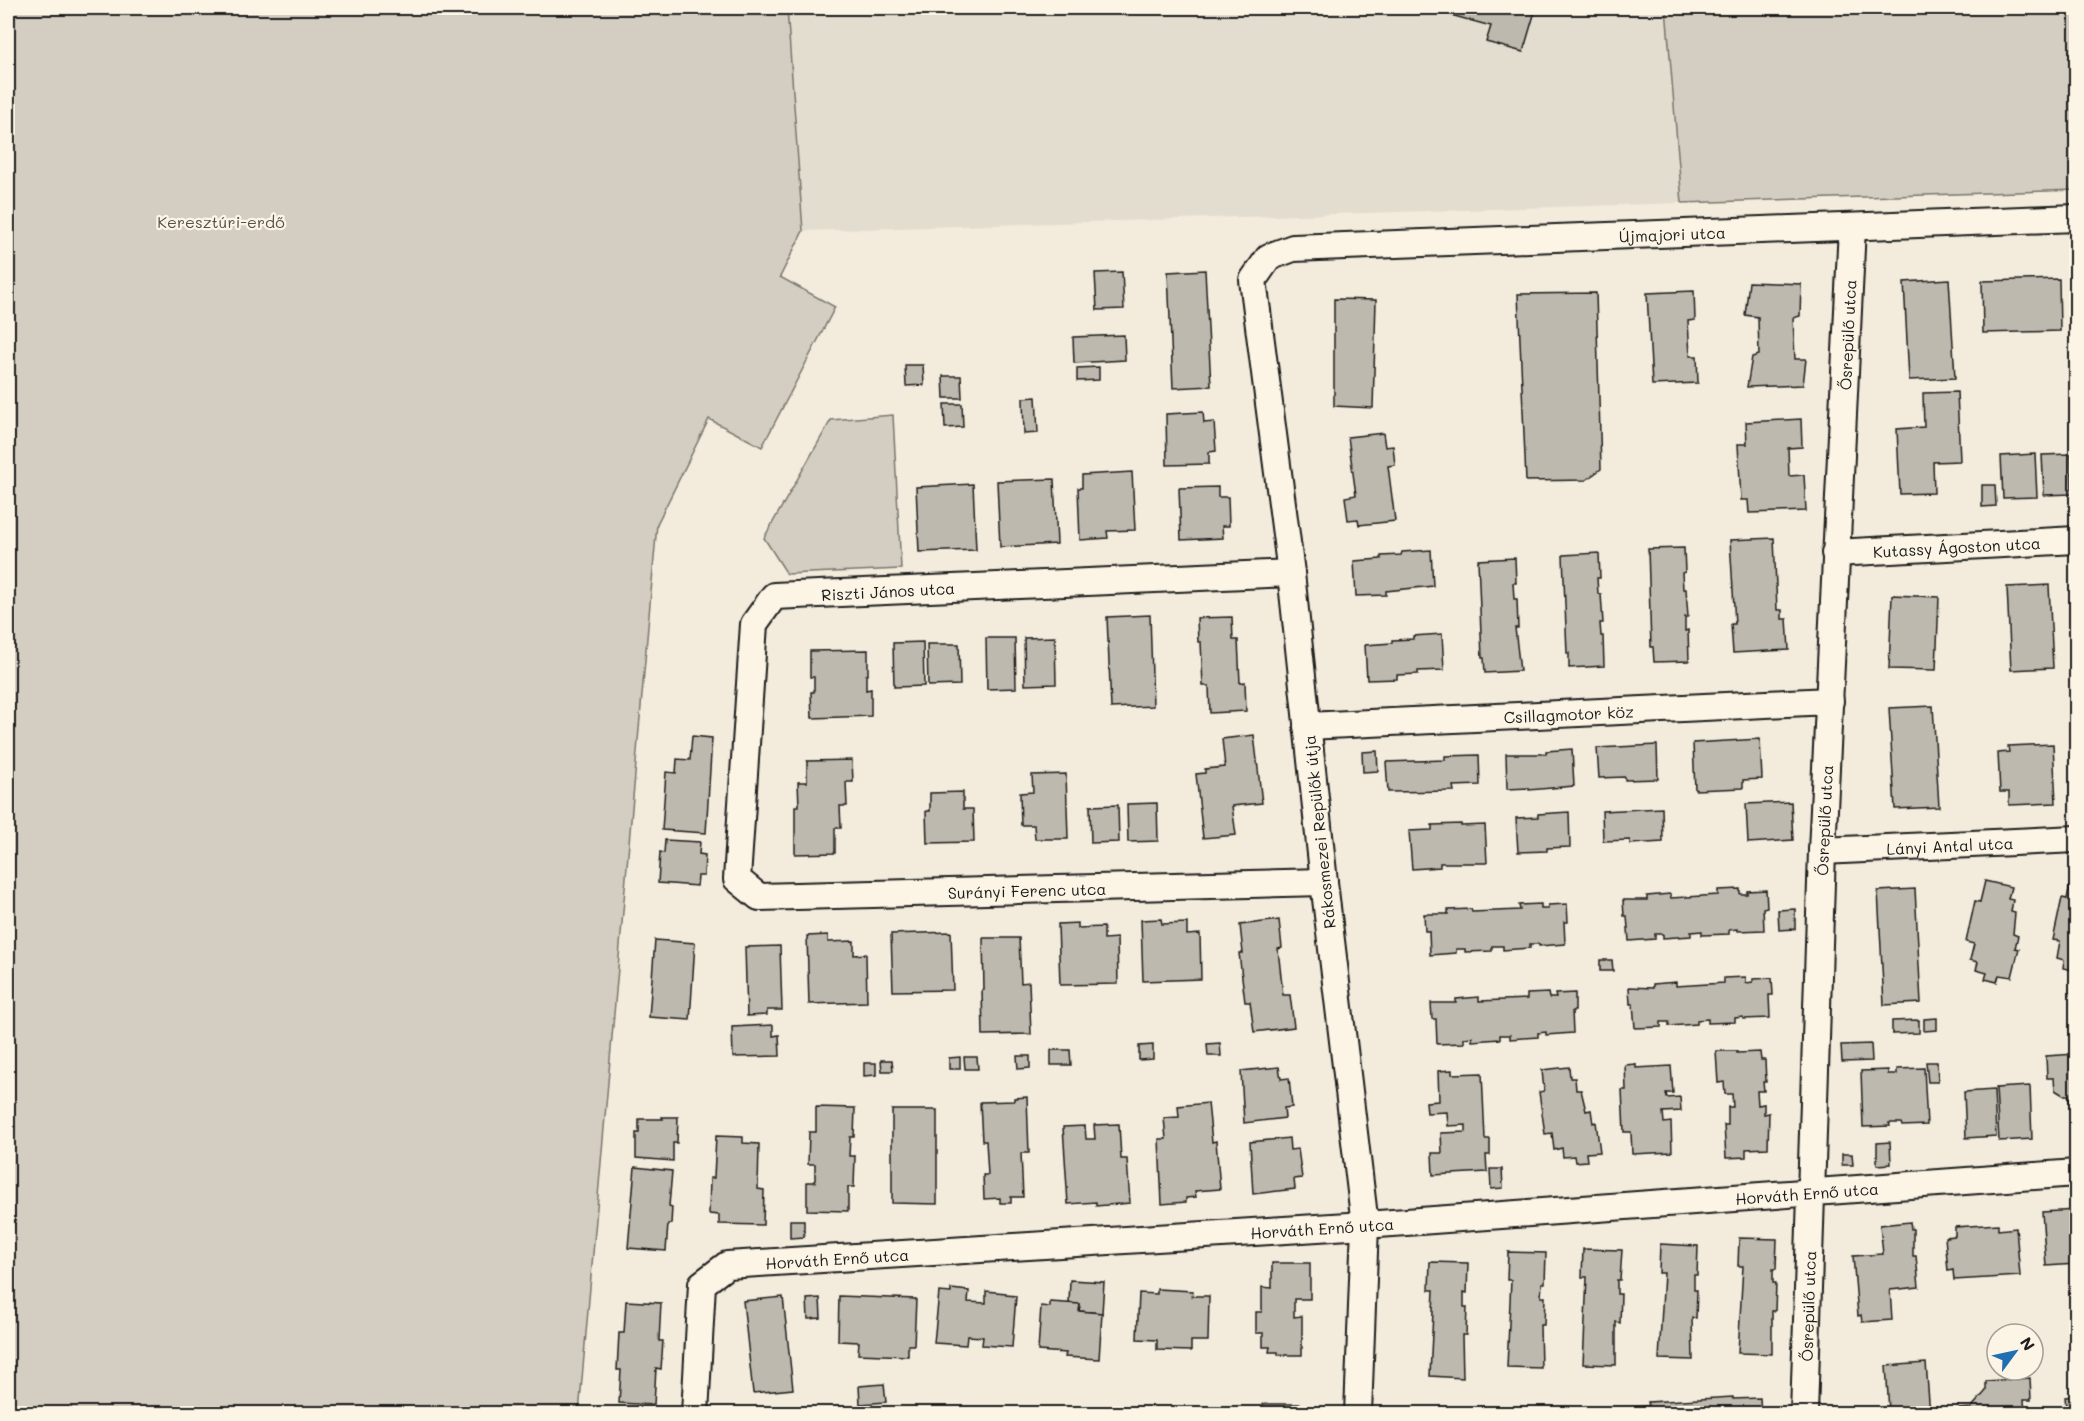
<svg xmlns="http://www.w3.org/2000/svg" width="2084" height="1421" font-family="Mali,sans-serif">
<rect width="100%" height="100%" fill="#f3ecdd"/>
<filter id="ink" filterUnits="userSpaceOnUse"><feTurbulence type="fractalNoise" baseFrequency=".0167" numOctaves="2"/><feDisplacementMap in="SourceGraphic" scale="12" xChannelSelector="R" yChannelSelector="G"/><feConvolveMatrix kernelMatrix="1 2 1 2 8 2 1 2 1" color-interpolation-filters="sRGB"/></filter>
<g filter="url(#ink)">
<polygon fill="#e3ddcf" points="787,8 1666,8 1682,203 803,231"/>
<g fill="#d3cec1" stroke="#78756e" stroke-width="1.5">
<polygon points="8,8 787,8 803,231 780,277 835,307 762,447 709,419 657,524 579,1413 8,1413"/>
<polygon points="1666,8 2076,8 2076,190 1682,203"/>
<polygon points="893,415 901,569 787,574 764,538 831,420"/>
</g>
<g fill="#beb9ae" stroke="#1c1c1c" stroke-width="1.5">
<polygon points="1425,8 1536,8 1523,52 1486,42 1491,26"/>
<polygon points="1205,270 1211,386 1173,388 1168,272"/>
<polygon points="1122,272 1124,309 1097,310 1095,273"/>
<polygon points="1949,279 1955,378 1909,380 1904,282"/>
<polygon points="2059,279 2060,331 1983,333 1982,281"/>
<polygon points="1749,282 1801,284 1800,316 1793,318 1795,359 1806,359 1803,385 1747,387 1752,357 1759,355 1758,317 1745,315"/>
<polygon points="1694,291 1695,320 1688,321 1690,356 1697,356 1698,383 1652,385 1647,293"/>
<polygon points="1596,293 1601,469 1586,480 1526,481 1518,294"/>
<polygon points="1334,299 1376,300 1373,408 1334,406"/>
<polygon points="1124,335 1125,360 1074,363 1073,337"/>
<polygon points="905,365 923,365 924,385 906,386"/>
<polygon points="1099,367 1099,380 1077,381 1077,368"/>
<polygon points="943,376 961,376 962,398 944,398"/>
<polygon points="1957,392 1960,461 1933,462 1934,493 1900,494 1897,429 1924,427 1923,393"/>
<polygon points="1036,397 1038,433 1024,434 1023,398"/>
<polygon points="944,404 962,404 963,427 945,428"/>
<polygon points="1203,412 1204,423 1214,422 1216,451 1209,452 1209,464 1167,465 1166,414"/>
<polygon points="1801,419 1802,447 1788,448 1789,476 1804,475 1806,511 1749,513 1748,500 1741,500 1738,444 1747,444 1746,422"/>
<polygon points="1383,433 1385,447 1393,446 1395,465 1388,466 1395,521 1359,525 1358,519 1348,520 1345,497 1356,495 1348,437"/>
<polygon points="2035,454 2037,497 2003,498 2001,456"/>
<polygon points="2071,454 2072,494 2044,495 2042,455"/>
<polygon points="1132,472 1135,530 1107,531 1108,538 1080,540 1078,488 1082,488 1082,475"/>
<polygon points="1054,479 1057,544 1000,547 997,481"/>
<polygon points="973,484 976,550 919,552 916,487"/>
<polygon points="1982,485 1995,485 1996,506 1982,507"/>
<polygon points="1218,487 1218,497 1228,497 1229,526 1222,526 1223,538 1181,540 1179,488"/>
<polygon points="1774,538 1777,610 1782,610 1782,619 1787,619 1789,650 1733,653 1731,624 1735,624 1730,540"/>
<polygon points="1684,548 1685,572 1682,573 1683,589 1686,589 1688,617 1685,617 1685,631 1688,630 1689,661 1654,662 1653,647 1651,647 1648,549"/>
<polygon points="1431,550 1433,586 1386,591 1386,595 1356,596 1354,561 1381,559 1381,556 1401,555 1402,552"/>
<polygon points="1599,553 1600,578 1597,578 1598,594 1601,594 1603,623 1600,623 1601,636 1603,636 1604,666 1569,668 1569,653 1567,653 1563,555"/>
<polygon points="1515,558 1516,583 1513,583 1514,599 1517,599 1518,628 1515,628 1520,671 1485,673 1484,658 1482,658 1478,560"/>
<polygon points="2049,585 2053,668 2011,670 2007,587"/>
<polygon points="2073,587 2076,587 2076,638"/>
<polygon points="1892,595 1939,597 1936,670 1889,669"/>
<polygon points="1150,615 1153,706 1111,708 1107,617"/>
<polygon points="1232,617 1233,640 1238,640 1240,683 1245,682 1246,711 1210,713 1209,686 1203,686 1201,642 1198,642 1197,618"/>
<polygon points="1442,634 1444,670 1418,671 1418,674 1397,675 1397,679 1367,680 1365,645 1392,643 1392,640 1413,639 1413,636"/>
<polygon points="1055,637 1056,684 1025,685 1024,638"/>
<polygon points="986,638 1015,638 1016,688 987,689"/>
<polygon points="923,642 924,686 894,687 893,643"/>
<polygon points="927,644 959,644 960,685 928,686"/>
<polygon points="868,650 868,675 866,675 866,690 871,689 871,716 812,718 811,692 814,692 814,677 810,677 810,651"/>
<polygon points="1933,706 1939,807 1895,809 1889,708"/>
<polygon points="1254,735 1262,803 1232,806 1236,835 1203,838 1196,774 1205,773 1205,769 1225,767 1222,739"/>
<polygon points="692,736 712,738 706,833 662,830 666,772 676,773 677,759 690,760"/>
<polygon points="1760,739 1762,779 1743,780 1743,788 1695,790 1693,743"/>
<polygon points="2053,744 2056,803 2009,805 2009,792 2000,792 1998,753 2009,752 2008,746"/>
<polygon points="1657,745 1658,779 1625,780 1625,777 1599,778 1597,748"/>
<polygon points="1572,749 1574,786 1529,790 1529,788 1507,789 1506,754 1546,754 1546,751"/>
<polygon points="1377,751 1378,771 1363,772 1362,752"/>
<polygon points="1479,755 1480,785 1453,786 1454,791 1388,792 1386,762 1445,760 1445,756"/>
<polygon points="852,760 853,782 846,782 847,806 840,806 841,828 835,828 835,853 795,854 795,806 799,806 798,782 807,782 807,761"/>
<polygon points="1066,774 1068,839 1035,839 1034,825 1021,825 1020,793 1033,792 1032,775"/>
<polygon points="963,792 963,809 973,809 974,842 927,843 926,811 930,811 930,793"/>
<polygon points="1791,802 1793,840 1748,843 1746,804"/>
<polygon points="1157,803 1158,841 1128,842 1127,804"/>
<polygon points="1118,805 1119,842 1091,843 1090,806"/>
<polygon points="1662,808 1663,842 1630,844 1630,840 1603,841 1602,811"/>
<polygon points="1569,812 1570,847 1547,848 1547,851 1518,852 1516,818 1538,817 1538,814"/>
<polygon points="1461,824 1461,826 1485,825 1487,863 1440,863 1440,867 1412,869 1409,831 1432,830 1432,825"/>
<polygon points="665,840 700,842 699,854 705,855 704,876 698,876 697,886 658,883 660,852 664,853"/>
<polygon points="2071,879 2076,880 2076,978 2072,977 2073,970 2063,968 2064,960 2057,958 2060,941 2053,940 2062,898 2067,899"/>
<polygon points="1985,881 2011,887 2008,899 2013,900 2011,912 2015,913 2013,934 2018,936 2015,948 2019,949 2012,977 1999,975 1997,982 1985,979 1987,973 1976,970 1978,962 1970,960 1974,944 1966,942 1975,901 1980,902"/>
<polygon points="1740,889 1740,894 1747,894 1747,891 1766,890 1767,907 1763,908 1764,930 1737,931 1737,929 1729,930 1729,934 1702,935 1702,931 1691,932 1691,936 1663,938 1663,934 1655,934 1655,939 1629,941 1627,916 1624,916 1623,900 1647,900 1647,896 1670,894 1671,898 1718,895 1718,890"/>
<polygon points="1915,889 1921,1003 1884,1005 1878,891"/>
<polygon points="1541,904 1541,909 1548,909 1548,905 1567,904 1568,922 1564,922 1565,944 1539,946 1539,944 1530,944 1530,948 1503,950 1503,946 1492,946 1492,951 1465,952 1465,949 1456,949 1456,953 1430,955 1429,931 1425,931 1424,914 1448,914 1448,910 1471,909 1472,912 1520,910 1519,905"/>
<polygon points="1795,909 1795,929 1779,930 1778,910"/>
<polygon points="1161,919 1162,924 1187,923 1187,935 1200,934 1201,979 1143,981 1141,920"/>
<polygon points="1279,920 1282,948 1278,949 1283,995 1290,995 1294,1027 1254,1032 1250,1002 1245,1002 1239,953 1243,953 1240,925"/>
<polygon points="1078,923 1078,928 1104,927 1104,939 1117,938 1118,984 1060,985 1058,924"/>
<polygon points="951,932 953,990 893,991 891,934"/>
<polygon points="828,935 828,942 854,941 854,955 866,954 867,1002 809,1004 807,936"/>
<polygon points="983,938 1019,938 1021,983 1029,982 1031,1034 983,1035 982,990 984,990"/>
<polygon points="655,940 695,943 690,1020 649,1017"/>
<polygon points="780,946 782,1010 767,1010 767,1015 747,1016 745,947"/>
<polygon points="1600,960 1612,960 1613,971 1600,971"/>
<polygon points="1746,977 1746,983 1753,982 1753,979 1772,978 1773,995 1769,995 1770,1018 1743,1019 1743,1017 1735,1018 1735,1022 1708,1023 1708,1019 1697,1020 1697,1024 1669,1026 1669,1022 1661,1022 1661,1027 1635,1028 1633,1004 1630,1004 1629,987 1653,988 1653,984 1676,982 1676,986 1724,983 1724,978"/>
<polygon points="1548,993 1549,998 1556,998 1555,994 1575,993 1575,1011 1572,1011 1573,1033 1546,1035 1546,1032 1538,1033 1538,1037 1510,1039 1510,1035 1500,1035 1500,1039 1472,1041 1472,1037 1464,1038 1464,1043 1437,1044 1436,1019 1432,1019 1431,1003 1456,1003 1456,999 1479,997 1479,1001 1527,999 1527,994"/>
<polygon points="1937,1018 1937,1030 1924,1031 1924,1019"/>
<polygon points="1919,1020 1919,1033 1892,1034 1892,1021"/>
<polygon points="773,1025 773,1036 779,1035 780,1056 733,1057 732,1027"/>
<polygon points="1220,1043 1221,1056 1208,1056 1207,1044"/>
<polygon points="1871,1044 1872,1061 1842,1062 1841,1045"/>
<polygon points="1153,1045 1153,1059 1139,1060 1139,1046"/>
<polygon points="1051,1050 1070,1050 1071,1065 1051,1065"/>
<polygon points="1716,1051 1737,1051 1737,1053 1760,1052 1761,1060 1765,1060 1766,1082 1763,1082 1764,1091 1757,1091 1758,1105 1764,1104 1764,1114 1769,1113 1768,1148 1746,1149 1746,1157 1726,1158 1724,1125 1728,1125 1728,1107 1733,1107 1732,1094 1725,1094 1724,1082 1718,1083"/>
<polygon points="2076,1054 2076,1138 2072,1139 2069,1095 2063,1095 2055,1090 2054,1078 2047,1078 2046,1056"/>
<polygon points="1017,1056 1030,1056 1030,1068 1018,1069"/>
<polygon points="960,1057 960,1069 949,1069 949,1058"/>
<polygon points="964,1057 977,1057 978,1069 965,1069"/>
<polygon points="881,1060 892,1060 893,1071 882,1071"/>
<polygon points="1926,1062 1937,1062 1938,1082 1928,1082"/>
<polygon points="864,1063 876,1063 876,1075 864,1076"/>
<polygon points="1636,1064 1636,1068 1671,1066 1673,1093 1666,1093 1667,1098 1680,1097 1681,1111 1663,1112 1664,1123 1671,1122 1672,1152 1632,1154 1631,1132 1624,1132 1622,1090 1626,1090 1625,1065"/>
<polygon points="1279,1067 1281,1079 1289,1078 1292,1107 1284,1108 1285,1118 1244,1123 1241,1071"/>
<polygon points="1569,1067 1570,1078 1575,1078 1576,1090 1581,1090 1586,1111 1591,1110 1593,1123 1596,1122 1600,1152 1586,1153 1587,1161 1575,1162 1574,1156 1563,1157 1562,1148 1554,1150 1552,1133 1545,1134 1539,1092 1544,1091 1542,1070"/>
<polygon points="1924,1068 1927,1125 1902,1126 1901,1123 1889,1123 1890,1126 1863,1127 1861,1071 1888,1070 1888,1074 1897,1074 1897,1069"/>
<polygon points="1452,1070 1452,1074 1482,1073 1485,1139 1490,1139 1490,1155 1486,1155 1487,1172 1433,1175 1432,1153 1442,1153 1441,1133 1466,1132 1466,1125 1448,1126 1447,1112 1427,1113 1426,1102 1439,1101 1438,1071"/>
<polygon points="2030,1086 2032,1139 1999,1141 1996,1088"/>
<polygon points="1994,1090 1996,1136 1966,1138 1964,1092"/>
<polygon points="1027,1097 1029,1153 1021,1153 1023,1197 1011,1197 1011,1203 1000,1203 1000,1198 984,1199 983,1175 988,1175 986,1141 982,1141 980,1102 1014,1101 1014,1098"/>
<polygon points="1208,1103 1212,1142 1216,1141 1220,1189 1195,1191 1196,1197 1186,1198 1186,1202 1162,1204 1159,1139 1166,1139 1164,1118 1179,1117 1178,1106"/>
<polygon points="816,1107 855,1108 854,1137 850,1137 849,1156 855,1156 854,1187 848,1187 848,1211 807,1210 807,1182 815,1182 815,1164 808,1164 809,1132 816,1132"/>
<polygon points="892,1110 937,1110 937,1204 892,1203"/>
<polygon points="662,1117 678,1117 677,1143 673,1143 673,1161 636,1158 636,1133 639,1133 639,1119 663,1119"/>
<polygon points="1119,1124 1121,1159 1127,1159 1130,1203 1096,1206 1096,1202 1068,1204 1063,1127 1085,1126 1086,1139 1095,1139 1094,1125"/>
<polygon points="716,1136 743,1137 743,1143 759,1144 758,1189 764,1190 763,1225 719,1224 719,1215 709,1214 710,1178 714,1178"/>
<polygon points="1289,1138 1290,1150 1298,1149 1302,1178 1294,1179 1295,1189 1253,1194 1250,1142"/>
<polygon points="1890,1142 1891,1164 1877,1165 1877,1143"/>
<polygon points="1842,1154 1852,1154 1853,1165 1842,1165"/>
<polygon points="635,1167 672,1171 669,1206 672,1207 671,1224 668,1224 666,1251 628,1248"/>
<polygon points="1490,1169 1502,1169 1503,1188 1491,1189"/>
<polygon points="2076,1210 2076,1264 2046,1266 2042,1212"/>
<polygon points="790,1220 804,1220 804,1237 790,1238"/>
<polygon points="1910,1222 1911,1229 1913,1229 1913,1256 1916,1256 1919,1287 1890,1290 1892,1320 1862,1322 1861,1315 1858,1316 1853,1256 1883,1254 1880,1225"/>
<polygon points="1998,1224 1998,1230 2016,1228 2020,1276 1954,1280 1953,1270 1948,1271 1945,1237 1955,1236 1955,1227"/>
<polygon points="1739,1238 1777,1239 1776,1269 1773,1269 1773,1283 1776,1283 1775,1311 1772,1311 1772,1354 1738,1353 1743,1266 1738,1266"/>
<polygon points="1660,1244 1698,1246 1697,1275 1694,1275 1694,1290 1697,1290 1696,1318 1692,1318 1693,1360 1659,1359 1664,1273 1659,1273"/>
<polygon points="1583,1249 1622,1250 1620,1280 1617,1280 1617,1294 1621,1294 1620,1323 1616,1322 1616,1365 1583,1364 1587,1277 1582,1277"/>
<polygon points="1508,1252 1546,1253 1545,1283 1542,1283 1541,1297 1545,1297 1544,1325 1540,1325 1541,1368 1507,1367 1511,1280 1507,1280"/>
<polygon points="1430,1262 1468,1263 1467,1293 1464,1292 1464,1307 1467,1307 1466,1335 1462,1335 1463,1378 1430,1376 1434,1290 1429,1290"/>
<polygon points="1272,1263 1310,1263 1310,1299 1294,1299 1294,1317 1302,1316 1302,1355 1278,1355 1278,1352 1269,1352 1270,1347 1263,1347 1263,1333 1256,1333 1256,1312 1262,1312 1262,1287 1272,1288"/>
<polygon points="1070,1280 1104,1282 1102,1313 1079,1311 1080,1304 1069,1304"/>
<polygon points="951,1289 969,1291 968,1302 986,1303 986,1291 1006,1293 1006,1295 1016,1296 1012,1347 982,1345 983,1337 967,1336 966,1345 934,1343 939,1292 951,1293"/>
<polygon points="1157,1289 1193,1291 1192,1296 1209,1296 1208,1341 1191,1341 1191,1351 1157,1350 1157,1340 1137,1339 1139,1293 1157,1294"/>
<polygon points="839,1296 916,1299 914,1345 908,1345 908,1356 858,1354 859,1342 838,1341"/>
<polygon points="783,1297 793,1389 753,1393 743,1301"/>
<polygon points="820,1298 821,1318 808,1319 807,1299"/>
<polygon points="626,1301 661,1303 659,1341 663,1341 661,1369 656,1368 654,1405 619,1403 621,1370 617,1370 619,1333 624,1333"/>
<polygon points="1050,1302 1080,1304 1079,1311 1102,1313 1099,1359 1065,1357 1066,1353 1038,1351 1041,1306 1050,1307"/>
<polygon points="1926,1363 1930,1414 1853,1414 1889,1410 1886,1366"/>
<polygon points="2030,1378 2031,1400 2024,1400 2025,1414 1958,1414 1958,1409 1971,1408 1986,1391 1986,1381"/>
<polygon points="884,1384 886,1402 860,1404 859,1386"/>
<polygon points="2076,1396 2076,1414 2063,1414 2062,1408 2066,1407 2065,1397"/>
<polygon points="1733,1397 1733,1399 1760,1398 1761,1414 1622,1414 1621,1408 1649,1406 1648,1402"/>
<rect x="1263" y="1404" width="38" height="10"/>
</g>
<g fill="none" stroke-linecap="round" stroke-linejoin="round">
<defs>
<g id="minor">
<path id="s1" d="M1835 553 2076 540"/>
<path id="s2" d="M1291 573 774 596 754 624 737 879 759 897 1324 882"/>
<path id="s3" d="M1307 726 1830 701"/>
<path id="s4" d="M1822 851 2076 839"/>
<path id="s5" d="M695 1414 702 1284 727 1265 1365 1225 2076 1173"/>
<path id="s6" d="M1358 1414 1365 1225 1324 882 1291 573 1253 280 1269 257 1293 248 2076 218"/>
<path id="s7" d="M1804 1414 1822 851 1852 227"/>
</g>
</defs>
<use href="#minor" stroke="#1c1c1c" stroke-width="30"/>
<use href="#minor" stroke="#fcf5e5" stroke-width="26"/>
</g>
</g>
<g text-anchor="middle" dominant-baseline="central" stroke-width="4.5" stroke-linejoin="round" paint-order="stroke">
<g font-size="16" fill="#53514e" stroke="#fcf5e5">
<text x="221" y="221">Keresztúri-erdő</text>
</g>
<g font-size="16" fill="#1c1c1c" stroke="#fcf5e5">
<text stroke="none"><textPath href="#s6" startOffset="1574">Újmajori utca</textPath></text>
<text stroke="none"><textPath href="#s7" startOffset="1080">Ősrepülő utca</textPath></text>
<text stroke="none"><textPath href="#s1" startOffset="122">Kutassy Ágoston utca</textPath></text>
<text transform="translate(888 591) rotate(-3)">Riszti János utca</text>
<text stroke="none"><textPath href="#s3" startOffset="262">Csillagmotor köz</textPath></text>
<text stroke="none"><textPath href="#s7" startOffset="594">Ősrepülő utca</textPath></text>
<text transform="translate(1319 832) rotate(-96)">Rákosmezei Repülők útja</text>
<text stroke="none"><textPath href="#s4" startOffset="128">Lányi Antal utca</textPath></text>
<text stroke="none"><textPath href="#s2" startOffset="1104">Surányi Ferenc utca</textPath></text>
<text stroke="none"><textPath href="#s5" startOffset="1244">Horváth Ernő utca</textPath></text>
<text stroke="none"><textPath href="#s5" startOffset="758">Horváth Ernő utca</textPath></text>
<text stroke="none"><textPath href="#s5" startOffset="272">Horváth Ernő utca</textPath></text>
<text stroke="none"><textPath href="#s7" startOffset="108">Ősrepülő utca</textPath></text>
</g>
</g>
<rect width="2084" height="1421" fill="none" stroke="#fcf5e5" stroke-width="30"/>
<rect x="15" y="15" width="2054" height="1391" fill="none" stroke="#1c1c1c" stroke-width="2" filter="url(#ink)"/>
<g transform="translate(2015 1352) rotate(57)"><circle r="28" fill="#fcf5e5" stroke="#a29e95" stroke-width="1.5"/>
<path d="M0-4.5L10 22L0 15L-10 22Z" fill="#1f6fb2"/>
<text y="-9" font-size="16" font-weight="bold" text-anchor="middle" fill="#1c1c1c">N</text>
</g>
</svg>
